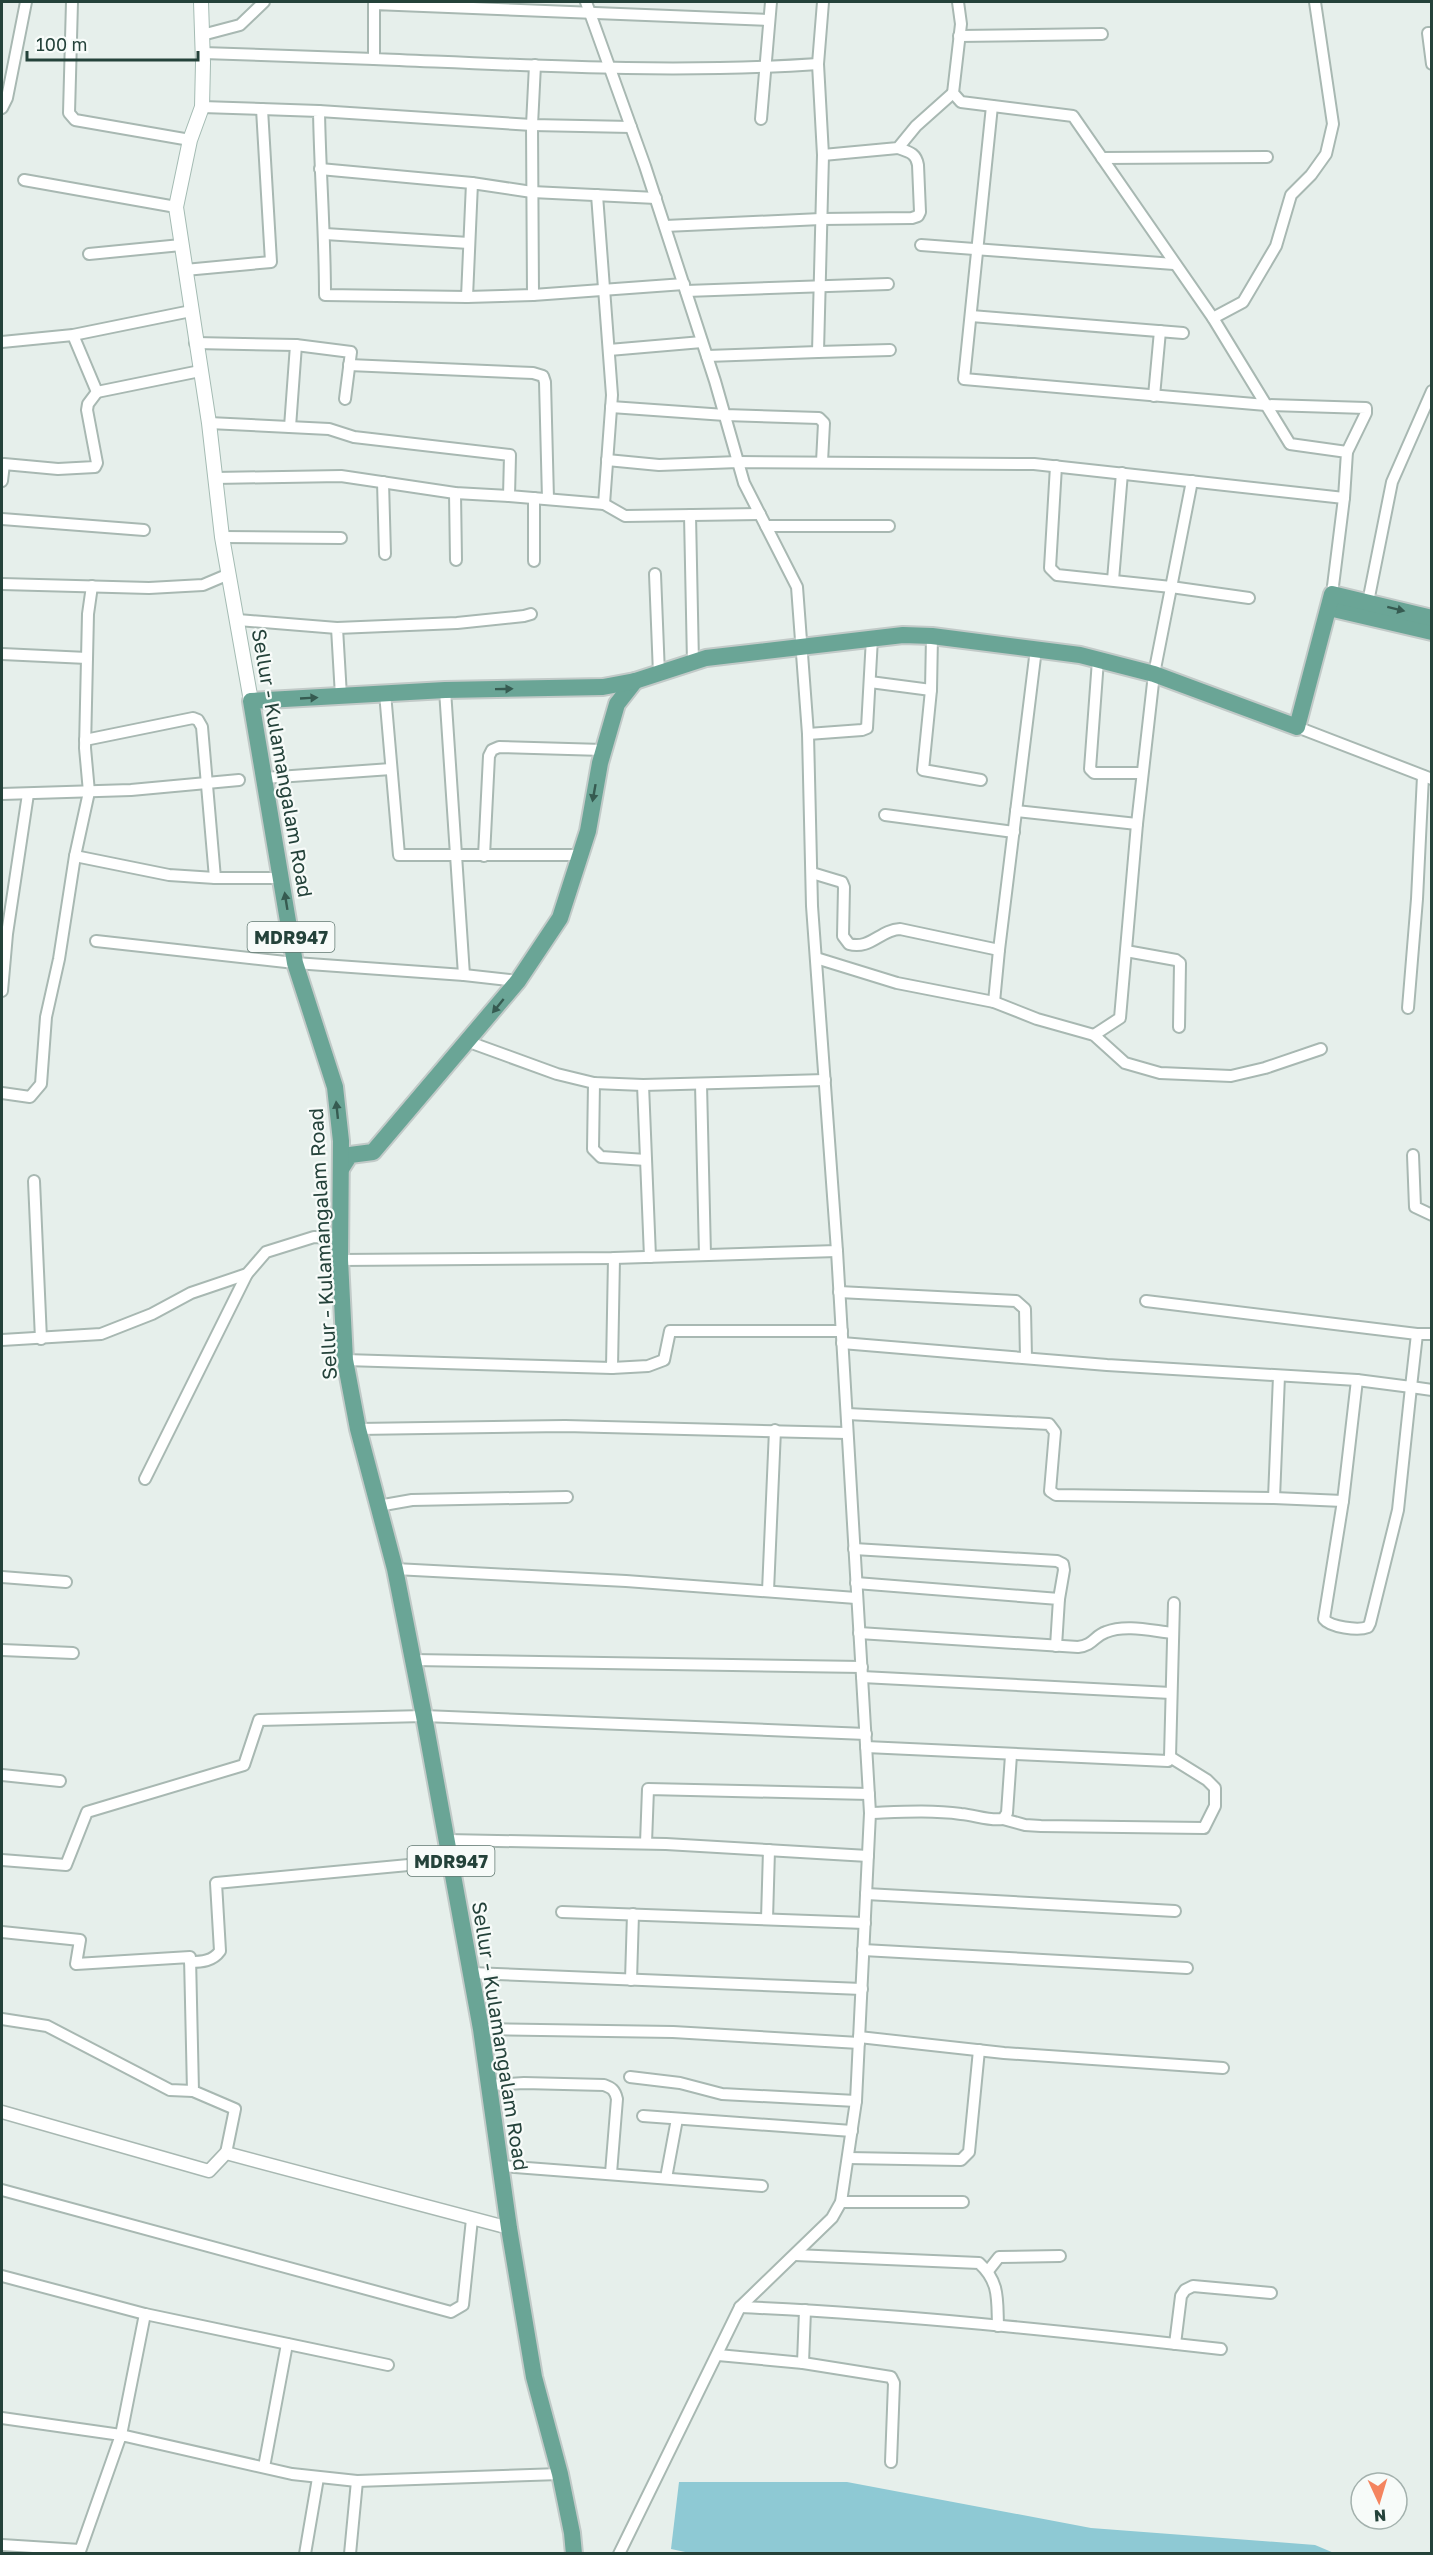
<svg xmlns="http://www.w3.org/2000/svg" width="1433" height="2555" font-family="'Golos Text',sans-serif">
<rect width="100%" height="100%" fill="#e6efeb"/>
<polygon fill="#8ec9d4" points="679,2482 847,2482 1091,2528 1315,2545 1334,2553 690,2553 671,2549"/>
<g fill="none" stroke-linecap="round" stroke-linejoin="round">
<defs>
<g id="minor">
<polyline points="72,2 69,113 75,120 190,140"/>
<polyline points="958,2 961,24 953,93 961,102 1073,116 1213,318 1290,444 1347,452 1344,498 1332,594"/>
<path d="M769 20 374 4V59C522 65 670 74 818 64"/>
<polyline points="1432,33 1428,33 1432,64"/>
<polyline points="202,35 240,25 264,2"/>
<polyline points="959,36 1102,34"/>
<polyline points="203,53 374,59"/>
<polyline points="992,106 964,379 1266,405 1366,408 1366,413 1347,452"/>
<path d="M202 107 319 111C320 173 325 233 325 295L467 297 472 183 532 192 656 198"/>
<polyline points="2,108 7,98 26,2"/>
<polyline points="319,111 532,125 631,127"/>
<polyline points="761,119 771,2"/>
<polyline points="823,155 898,148 916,126 953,93"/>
<polyline points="1102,158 1267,157"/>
<polyline points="320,169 472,183"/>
<polyline points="24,180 176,207"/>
<polyline points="597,195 612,395 604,504"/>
<path d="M665 226 821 219 912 218 918 216 920 212 918 165C916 153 909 152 898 148"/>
<polyline points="325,234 469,243"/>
<polyline points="921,245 1174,264"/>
<polyline points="89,254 181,245"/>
<polyline points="185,270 271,262 262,109"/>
<polyline points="686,291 888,284"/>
<polyline points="533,295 532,125 535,65"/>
<polyline points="467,297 533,295 684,284"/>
<polyline points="971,316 1183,333"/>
<polyline points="1213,318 1243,302 1276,246 1291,195 1311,175 1326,154 1333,124 1315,2"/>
<polyline points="73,335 97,392 200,371"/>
<polyline points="2,342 73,335 191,311"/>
<polyline points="195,343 296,345 351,352 345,399"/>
<polyline points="609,350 702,342"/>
<polyline points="818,352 890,350"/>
<polyline points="707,356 818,352 823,155 818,64 823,2"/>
<polyline points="349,365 533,373 543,376 545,382 548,499"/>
<polyline points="1154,396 1160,331"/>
<polyline points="611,407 725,415 819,418 824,423 822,462"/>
<polyline points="209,423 329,429 354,437 510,455 509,496 604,504 625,516 760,514"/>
<polyline points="290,427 296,345"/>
<polyline points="607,460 659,465 738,462 1034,464 1344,498"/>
<polyline points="1056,466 1050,568 1057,575 1171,587 1249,598"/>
<polyline points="215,478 341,476 455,493 509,496"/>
<polyline points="2,481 4,464 58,469 95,467 97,463 87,410 88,404 97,392"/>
<polyline points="383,482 385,554"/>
<polyline points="455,493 456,560"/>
<polyline points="690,515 693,663"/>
<polyline points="2,519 144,530"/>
<polyline points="766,526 889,526"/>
<polyline points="222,537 341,538"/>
<polyline points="534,561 534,498"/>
<polyline points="655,574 659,674"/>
<polyline points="1113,580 1122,473"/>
<polyline points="2,584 149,588 203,585 229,574"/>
<polyline points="1368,602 1392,482 1432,391"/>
<polyline points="238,620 337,628"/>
<polyline points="932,636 931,690 923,770 981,780"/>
<polyline points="2,654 87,658"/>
<polyline points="1098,660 1090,769 1094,773 1142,773"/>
<polyline points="870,682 931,690"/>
<polyline points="445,690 464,975"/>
<polyline points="385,693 399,855 580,855"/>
<polyline points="341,696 337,628 457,623 524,616 531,614"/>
<polyline points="1297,727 1432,779"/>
<polyline points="808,734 862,730 867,728 872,638"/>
<polyline points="85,740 193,718 198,720 202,727 215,878"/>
<polyline points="264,778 391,769"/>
<polyline points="2,794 131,790 239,780"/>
<polyline points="1016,811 1137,824"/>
<polyline points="885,815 1014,832"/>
<polyline points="75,856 169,875 215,878 282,878"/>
<polyline points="484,856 489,756 492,750 499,747 603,750"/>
<path d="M812 873 842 882 844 887 843 936 849 944C870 950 880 930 900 929L999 950"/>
<polyline points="96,941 295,963 464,975 518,981"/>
<polyline points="1126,951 1176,960 1180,963 1179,1027"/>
<polyline points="816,958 897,983 994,1002 1037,1019 1094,1035 1125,1063 1160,1073 1231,1076 1265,1068 1321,1049"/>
<polyline points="2,991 7,934 28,794"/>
<polyline points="994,1002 999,950 1036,649"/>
<polyline points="1408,1008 1417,899 1423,776"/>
<polyline points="1094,1035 1120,1018 1137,824 1154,674 1192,481"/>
<polyline points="469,1042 557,1074 594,1083 643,1085 825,1080"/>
<polyline points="594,1083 593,1149 601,1157 646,1160"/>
<polyline points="701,1084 705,1255"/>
<polyline points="643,1085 650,1257"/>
<polyline points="2,1093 30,1097 41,1084 46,1017 59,959 75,856 89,792 85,748 88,614 92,586"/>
<polyline points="1413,1155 1415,1207 1432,1215"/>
<polyline points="34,1181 41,1339"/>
<polyline points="340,1260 614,1258 837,1251 812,906 808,734 797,587 744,483 715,381 645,166 586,2"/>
<polyline points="839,1292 1016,1301 1025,1309 1026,1358"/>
<polyline points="1146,1301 1417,1334"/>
<polyline points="2,1340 101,1334 152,1314 191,1293 247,1274 266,1252 314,1237 340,1238"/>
<polyline points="842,1343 1107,1365 1357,1380 1411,1387 1417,1334 1432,1334"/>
<polyline points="345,1360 612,1368 614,1258"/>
<polyline points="612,1368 648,1366 664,1360 670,1331 842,1331"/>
<path d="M1357 1380 1343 1501 1324 1619C1330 1627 1358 1631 1368 1627L1370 1623 1398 1510 1411 1387 1432 1390"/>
<polyline points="847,1414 1049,1424 1055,1432 1050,1491 1056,1495 1274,1498 1343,1501"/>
<polyline points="358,1429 565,1426 847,1433"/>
<polyline points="145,1479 247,1274"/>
<polyline points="1274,1498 1279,1376"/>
<polyline points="378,1506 412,1500 567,1497"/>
<polyline points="854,1549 1057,1561 1063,1564 1064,1570 1059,1599"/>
<polyline points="395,1569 626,1581 856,1598"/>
<polyline points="2,1577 66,1582"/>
<polyline points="856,1583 1059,1599 1056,1646"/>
<polyline points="768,1591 775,1430"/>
<path d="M859 1633 1078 1647C1094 1645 1094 1636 1106 1632 1126 1624 1152 1631 1173 1633"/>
<polyline points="2,1650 73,1653"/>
<polyline points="413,1660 862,1667"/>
<polyline points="862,1677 1171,1693"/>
<polyline points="866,1747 1168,1761 1170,1757 1174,1603"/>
<polyline points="2,1775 60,1781"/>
<path d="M870 1813C900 1812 931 1810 961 1814 975 1815 988 1821 1003 1819L1007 1813 1011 1755"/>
<polyline points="1003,1819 1025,1825 1041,1826 1204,1828 1215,1806 1215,1788 1207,1780 1170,1757"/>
<polyline points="447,1840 666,1844 868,1856"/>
<polyline points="646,1843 648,1789 869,1794"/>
<polyline points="2,1860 66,1865 87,1812 244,1765 259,1720 424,1716 866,1734"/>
<polyline points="866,1894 1175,1911"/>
<polyline points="562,1912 865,1923"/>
<polyline points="767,1919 769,1850"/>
<polyline points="2,1932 80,1940 76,1964 190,1957 193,2091 235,2109 226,2153"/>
<polyline points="863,1950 1187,1968"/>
<path d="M190 1962C202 1962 213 1961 220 1951L216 1883 451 1861"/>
<polyline points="471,1973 862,1989"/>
<polyline points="631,1980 633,1914"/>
<polyline points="2,2019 47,2026 170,2090 193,2091"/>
<polyline points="481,2029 673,2032 859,2043"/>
<polyline points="859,2037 1004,2053 1223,2068"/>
<polyline points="630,2077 680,2083 722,2094 856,2101"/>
<path d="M489 2085 524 2083 604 2085C612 2088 615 2090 617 2099L611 2173"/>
<polyline points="643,2116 852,2131"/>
<polyline points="848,2158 961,2160 969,2152 979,2050"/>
<polyline points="502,2166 762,2186"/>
<polyline points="666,2178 677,2119"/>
<polyline points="2,2190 451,2312 463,2305 472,2219"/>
<polyline points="841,2202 963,2202"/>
<path d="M795 2255 979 2263C1000 2282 997 2300 998 2326"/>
<polyline points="988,2271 999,2257 1060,2256"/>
<polyline points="2,2276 145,2314 388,2365"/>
<path d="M740 2307C901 2314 1061 2331 1221 2349"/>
<polyline points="1175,2344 1181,2296 1185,2290 1193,2286 1271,2293"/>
<polyline points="718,2355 803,2363 891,2377 894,2383 891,2462"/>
<polyline points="803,2363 805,2310"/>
<polyline points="2,2418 121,2435 145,2314"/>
<polyline points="264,2467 287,2344"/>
<polyline points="2,2545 80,2550"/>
<polyline points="79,2554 121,2435 292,2474 357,2481 560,2474"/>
<polyline points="305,2554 318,2478"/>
<polyline points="350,2554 357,2481"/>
<polyline points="619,2554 740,2307 832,2218 841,2202 856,2101 870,1813 837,1251"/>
</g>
<polyline id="tertiary" points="2,2112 209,2171 226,2153 509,2228"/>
<polyline id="secondary" points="201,2 203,63 202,107 190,140 176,207 209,423 222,537 251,701"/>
<g id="primary">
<polyline points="1329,608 1432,632"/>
<polyline points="341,1169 350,1155 373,1152 518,981 560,918 588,831 600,763 617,704 635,681"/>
<polyline points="574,2554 572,2533 560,2474 534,2377 509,2228 481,2029 424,1716 395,1569 358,1429 345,1360 340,1260 341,1141 335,1087 295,963 251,701 445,690 603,687 635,681 706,658 903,635 932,636 1080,655 1154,674 1297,727 1332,594 1432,618"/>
</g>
</defs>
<use href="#minor" stroke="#a8b8b2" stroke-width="14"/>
<use href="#tertiary" stroke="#a8b8b2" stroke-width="15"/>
<use href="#secondary" stroke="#a4bbb3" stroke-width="16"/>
<use href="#primary" stroke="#c2cac8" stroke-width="20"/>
<use href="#minor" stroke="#fff" stroke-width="10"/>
<use href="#tertiary" stroke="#fff" stroke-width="12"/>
<use href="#secondary" stroke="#fff" stroke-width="14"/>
<use href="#primary" stroke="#6aa596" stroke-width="16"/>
</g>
<defs><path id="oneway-solid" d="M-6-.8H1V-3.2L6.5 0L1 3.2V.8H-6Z" transform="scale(1.5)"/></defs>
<g fill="#365b51">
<use href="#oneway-solid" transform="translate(1396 609) rotate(14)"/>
<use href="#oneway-solid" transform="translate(504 689) rotate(-1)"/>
<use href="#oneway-solid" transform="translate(309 698) rotate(-3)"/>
<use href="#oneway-solid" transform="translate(594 793) rotate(100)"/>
<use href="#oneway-solid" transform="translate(286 901) rotate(-99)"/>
<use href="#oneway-solid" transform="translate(498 1006) rotate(129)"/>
<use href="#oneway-solid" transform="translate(337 1110) rotate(-96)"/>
</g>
<g text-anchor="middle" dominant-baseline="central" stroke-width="4.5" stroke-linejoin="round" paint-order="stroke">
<g fill="#f7fbf9" stroke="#637a73" stroke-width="1.5">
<rect x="247.5" y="922" width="87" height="30" rx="4.5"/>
<rect x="407.5" y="1846" width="87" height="30" rx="4.5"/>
</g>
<g font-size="18" font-weight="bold" fill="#24423a">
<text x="291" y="937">MDR947</text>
<text x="451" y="1861">MDR947</text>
</g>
<g font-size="20" fill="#24423a" stroke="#f7fbf9">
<text transform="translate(283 763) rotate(80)">Sellur - Kulamangalam Road</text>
<text transform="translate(322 1244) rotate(-93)">Sellur - Kulamangalam Road</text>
<text transform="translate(501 2036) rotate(81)">Sellur - Kulamangalam Road</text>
</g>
</g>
<rect width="1433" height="2555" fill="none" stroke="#24423a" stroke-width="6"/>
<g transform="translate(1379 2501) rotate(176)"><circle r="28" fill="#f7fbf9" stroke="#a3b1ad" stroke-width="1.5"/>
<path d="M0-4.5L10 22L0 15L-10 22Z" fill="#f4845f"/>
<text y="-9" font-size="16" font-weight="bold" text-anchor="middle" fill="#24423a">N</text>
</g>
<path d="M27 51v9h171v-9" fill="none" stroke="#24423a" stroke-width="3"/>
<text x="36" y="51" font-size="18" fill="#24423a" stroke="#f7fbf9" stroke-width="4.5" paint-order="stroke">100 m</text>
</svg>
